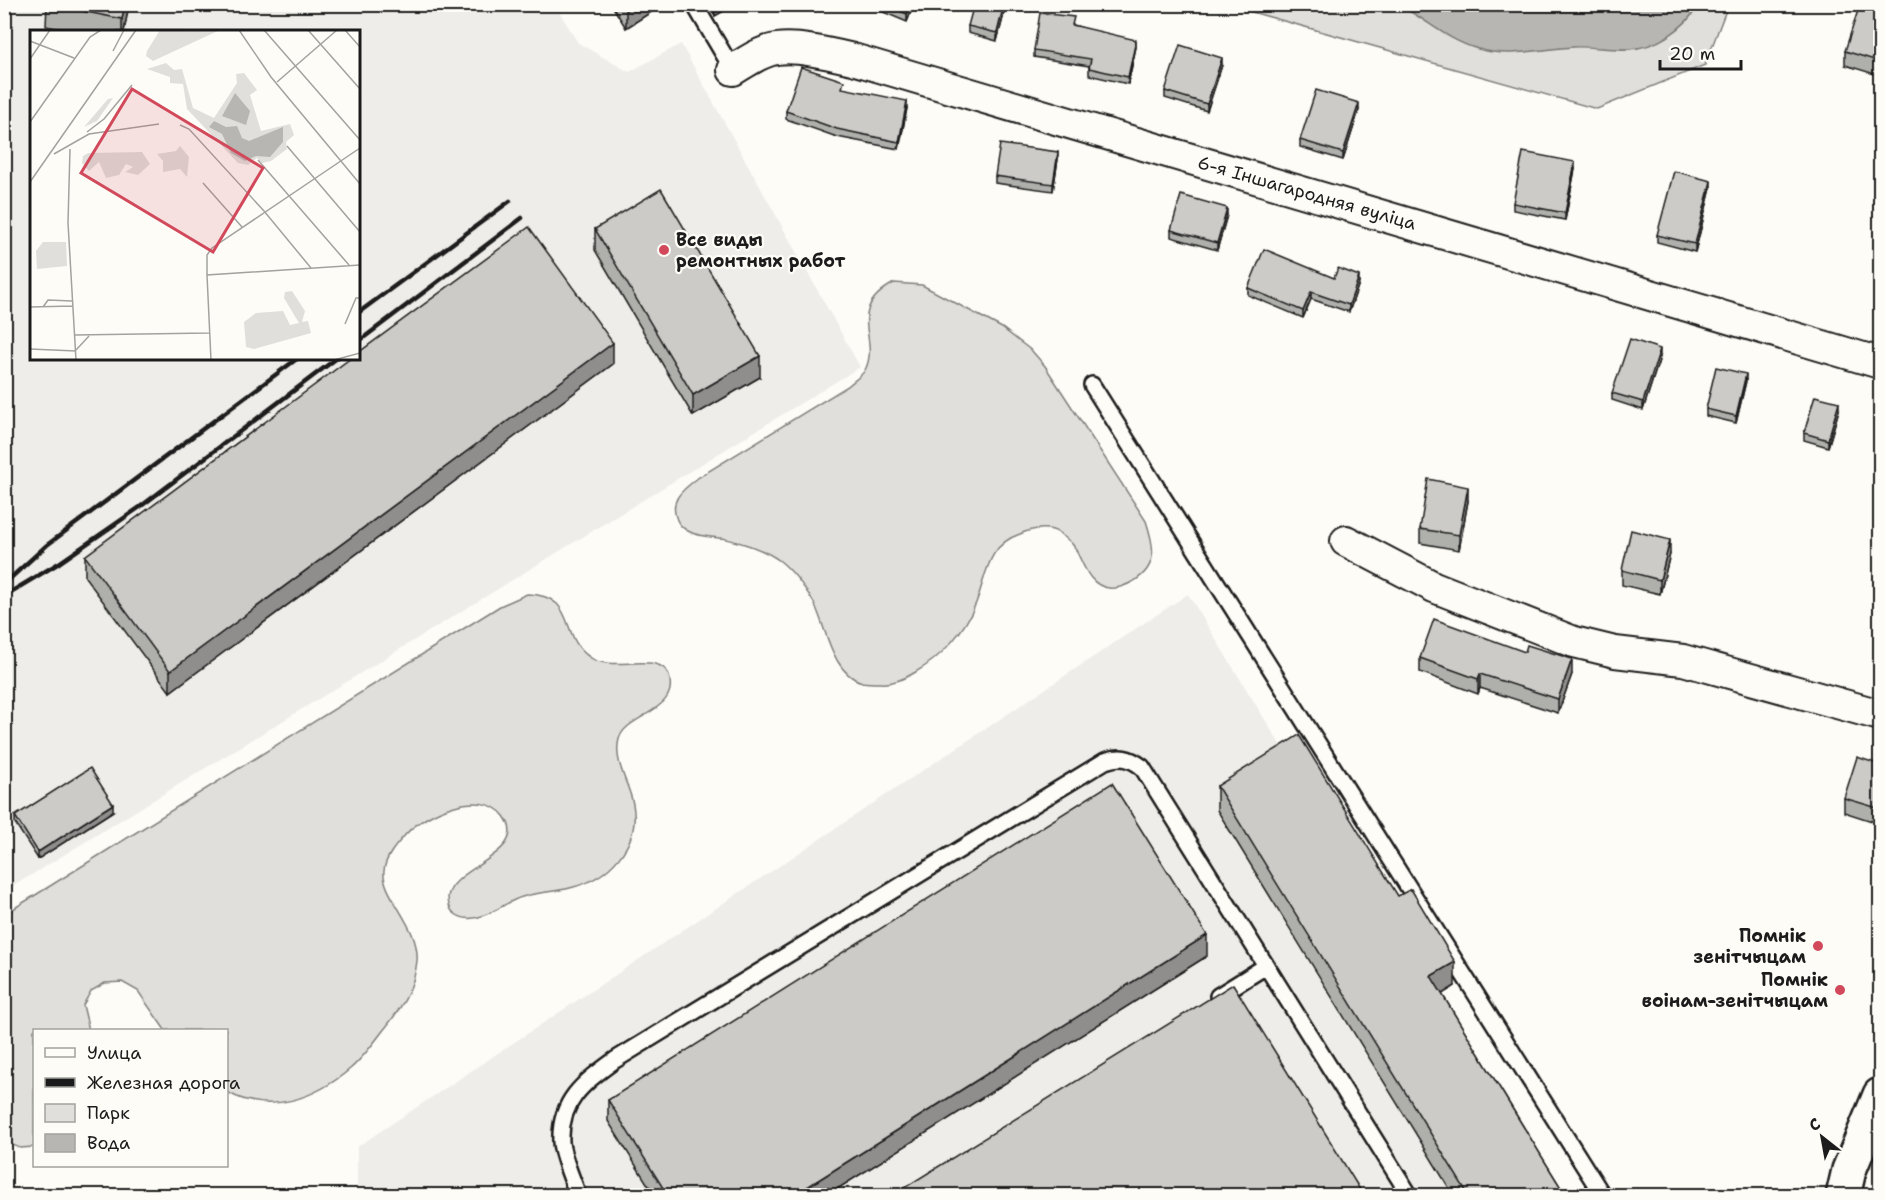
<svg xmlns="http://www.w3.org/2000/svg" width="1885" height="1200" font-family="'Shantell Sans',sans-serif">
<rect width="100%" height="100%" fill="#fdfcf7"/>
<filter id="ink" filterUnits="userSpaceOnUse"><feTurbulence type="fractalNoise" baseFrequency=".0167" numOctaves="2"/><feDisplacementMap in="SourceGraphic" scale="12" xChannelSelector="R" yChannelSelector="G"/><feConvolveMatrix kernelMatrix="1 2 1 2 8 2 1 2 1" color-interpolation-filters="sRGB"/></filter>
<g filter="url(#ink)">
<g fill="#eeede9" fill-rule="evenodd">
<path d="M5 5H555L578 43 629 72 681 44 860 367 5 891ZM32 32H358V358H32Z"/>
<polygon points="1188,594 1292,764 1454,1196 352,1196 357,1189 357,1147"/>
</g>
<g fill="#e0dfdb" stroke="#7e7e7c" stroke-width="1.5">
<polygon points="1227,5 1728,5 1705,65 1597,109"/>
<path d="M894 283 922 285 1002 328 1032 351 1045 366 1146 521C1154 545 1159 566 1134 581 1127 585 1117 589 1109 588 1087 586 1083 560 1073 545 1070 541 1063 536 1059 533 1048 526 1031 529 1020 534 987 545 987 574 976 603 965 631 941 658 914 673 904 679 892 684 880 683 875 683 868 683 862 682 832 674 826 627 814 603 805 588 794 572 780 561 765 550 744 543 726 539 714 537 700 537 690 532 685 530 679 525 677 520 668 499 684 489 699 477L848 386C853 381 862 376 865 370 881 339 844 310 894 283Z"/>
<path d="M527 594C579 595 558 638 591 658 613 673 661 650 669 676 680 712 626 714 619 739 613 761 629 783 633 804 641 846 608 879 570 888 554 892 538 892 522 897 503 902 475 930 454 913 449 909 448 903 448 897 452 866 532 854 504 816 482 787 425 813 406 834 397 844 385 857 384 871 381 895 420 926 417 961 414 990 400 1010 382 1032 373 1044 362 1059 350 1069 316 1098 269 1116 227 1092L226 1030H165L138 991 122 982 105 983 91 991 83 1005 89 1030H34V1147L20 1148 5 1142V914L500 606Z"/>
</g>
<path fill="#b7b6b2" stroke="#797876" stroke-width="1.5" d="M1398 5H1699C1684 29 1657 48 1628 49 1610 50 1591 46 1573 47 1541 49 1509 58 1478 49 1446 40 1427 19 1398 5Z"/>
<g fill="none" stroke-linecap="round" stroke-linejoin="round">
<defs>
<g id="service">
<polyline points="694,4 733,70"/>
<polyline points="1092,385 1603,1196"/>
<polyline points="1218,996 1266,966"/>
<path d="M578 1196C573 1180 562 1157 561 1142 559 1100 585 1082 615 1060L1105 761C1120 756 1129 757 1142 767L1410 1196"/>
</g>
<g id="minor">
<path d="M733 70C746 62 761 51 777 49 798 46 831 54 853 59L1880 363"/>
<polyline points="1346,541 1434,587 1574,642 1615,652 1683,660 1880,715"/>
</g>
<polyline id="tertiary" points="1843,1196 1849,1170 1880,1095"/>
</defs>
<use href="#service" stroke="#1c1c1c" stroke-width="20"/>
<use href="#minor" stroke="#1c1c1c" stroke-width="34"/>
<use href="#tertiary" stroke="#1c1c1c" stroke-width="38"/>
<use href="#service" stroke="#fdfcf7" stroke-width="15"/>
<use href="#minor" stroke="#fdfcf7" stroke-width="30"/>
<use href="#tertiary" stroke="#fdfcf7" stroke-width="33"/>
<g stroke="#1c1c1c" stroke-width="4.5">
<polyline points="358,313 510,201"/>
<polyline points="358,342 522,218"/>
<polyline points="4,584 47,545 298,358"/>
<polyline points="4,596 59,563 140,507 337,358"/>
</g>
</g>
<g fill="#afafac" stroke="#1c1c1c" stroke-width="1.5">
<polygon points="47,4 129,4 124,32 76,32 46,26"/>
<polygon points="611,4 664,4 626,28"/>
<polygon points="709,4 736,4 715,16"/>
<polygon points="876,4 914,4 907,22 876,9"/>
<polygon points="1004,4 1006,4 1006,6 997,41 968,33 968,26"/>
<polygon points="1881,4 1881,76 1845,65 1845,51"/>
<polygon points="1074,25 1136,47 1128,84 1089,75 1089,66 1034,57 1034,50"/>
<polygon points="1222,65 1207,111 1165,98 1165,91"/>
<polygon points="844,89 907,108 899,149 837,137 786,119 786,111"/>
<polygon points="1359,110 1343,160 1300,147 1300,140"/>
<polygon points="1058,159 1053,191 995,183 995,176"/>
<polygon points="1575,169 1565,220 1513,210 1513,203"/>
<polygon points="1711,188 1695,252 1657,242 1657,235"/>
<polygon points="1227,215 1217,250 1171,237 1171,230"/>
<polygon points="595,229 760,377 693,416 595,250"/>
<polygon points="1334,278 1359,283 1349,312 1311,299 1303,318 1248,295 1248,288"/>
<polygon points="1660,357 1643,410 1612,400 1612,393"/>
<polygon points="613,364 170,692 85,577 85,556"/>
<polygon points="1746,381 1736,423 1706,416 1706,409"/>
<polygon points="1839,410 1828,447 1804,440 1804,433"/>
<polygon points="1468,501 1459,550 1420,543 1420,529"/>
<polygon points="1670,554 1660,594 1622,585 1622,570"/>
<polygon points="1525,652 1572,674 1558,713 1480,688 1478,694 1420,672 1420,658"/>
<polygon points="1881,765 1881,824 1844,812 1844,798"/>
<polygon points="1217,786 1398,896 1455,986 1442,994 1566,1196 1454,1196 1217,810"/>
<polygon points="113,811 38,859 15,823 15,816"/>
<polygon points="1207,956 826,1196 655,1196 608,1121 608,1100"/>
</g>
<g fill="#8f8e8c" stroke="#1c1c1c" stroke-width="1.5">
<polygon points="125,4 129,4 124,32 122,32 122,19"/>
<polygon points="626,4 664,4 626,28"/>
<polygon points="723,4 736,4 715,16 715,9"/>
<polygon points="911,4 914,4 907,22 907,14"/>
<polygon points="1004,4 1006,4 1006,6 997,41 997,33"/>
<polygon points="1136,40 1136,47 1128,84 1128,77"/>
<polygon points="1222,58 1222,65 1207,111 1207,104"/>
<polygon points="907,101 907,108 899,149 899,142"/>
<polygon points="1359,103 1359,110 1343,160 1343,153"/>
<polygon points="1058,152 1058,159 1053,191 1053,184"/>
<polygon points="1575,162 1575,169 1565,220 1565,213"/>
<polygon points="1711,181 1711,188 1695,252 1695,244"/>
<polygon points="1227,208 1227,215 1217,250 1217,243"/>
<polygon points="1359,276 1359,283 1349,312 1349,305"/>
<polygon points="1311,292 1311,299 1303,318 1303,311"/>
<polygon points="613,343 613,364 170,692 170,671"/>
<polygon points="1660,349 1660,357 1643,410 1643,402"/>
<polygon points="760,356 760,377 693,416 693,395"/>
<polygon points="1746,374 1746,381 1736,423 1736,416"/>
<polygon points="1839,402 1839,410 1828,447 1828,440"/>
<polygon points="1468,487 1468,501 1459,550 1459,535"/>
<polygon points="1670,540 1670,554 1660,594 1660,580"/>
<polygon points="1572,659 1572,674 1558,713 1558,699"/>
<polygon points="1480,674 1480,688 1478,694 1478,679"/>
<polygon points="113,804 113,811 38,859 38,852"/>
<polygon points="1207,935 1207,956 826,1196 793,1196"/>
<polygon points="1455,962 1455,986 1431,1001 1431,976"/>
</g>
<g fill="#cccbc8" stroke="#1c1c1c" stroke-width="1.5">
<polygon points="47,4 125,4 122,19"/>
<polygon points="712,4 723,4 715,9"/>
<polygon points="882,4 911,4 907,14"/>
<polygon points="974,4 1004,4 997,33 968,26"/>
<polygon points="1860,4 1881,4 1881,62 1845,51"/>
<polygon points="1040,13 1074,17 1072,25 1136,40 1128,77 1089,68 1091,59 1034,50"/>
<polygon points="1180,45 1222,58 1207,104 1165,91"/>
<polygon points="801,67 844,81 842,88 907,101 899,142 837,129 786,111"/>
<polygon points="1316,90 1359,103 1343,153 1300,140"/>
<polygon points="1000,144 1058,152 1053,184 995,176"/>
<polygon points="1523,152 1575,162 1565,213 1513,203"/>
<polygon points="1674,171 1711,181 1695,244 1657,235"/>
<polygon points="661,189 760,356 693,395 595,229"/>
<polygon points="1181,195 1227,208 1217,243 1171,230"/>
<polygon points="529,227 613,343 170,671 85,556 351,358 358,358 358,353"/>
<polygon points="1264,249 1334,278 1338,268 1359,276 1349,305 1311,292 1303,311 1248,288"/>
<polygon points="1630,339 1660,349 1643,402 1612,393"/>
<polygon points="1716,367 1746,374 1736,416 1706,409"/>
<polygon points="1815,396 1839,402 1828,440 1804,433"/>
<polygon points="1428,479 1468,487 1459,535 1420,529"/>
<polygon points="1631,530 1670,540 1660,580 1622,570"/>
<polygon points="1434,619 1525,652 1527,645 1572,659 1558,699 1480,674 1478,679 1420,658"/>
<polygon points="1299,735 1398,896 1411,889 1455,962 1431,976 1566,1196 1469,1196 1217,786"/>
<polygon points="1857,757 1881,765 1881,809 1844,798"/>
<polygon points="90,768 113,804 38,852 15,816"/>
<polygon points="1112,783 1207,935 793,1196 668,1196 608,1100"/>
<polygon points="1233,984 1364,1196 891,1196"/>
</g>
</g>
<g fill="#d1495b" stroke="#fdfcf7" stroke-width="2">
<circle cx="664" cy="250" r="6"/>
<circle cx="1818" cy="946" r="6"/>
<circle cx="1840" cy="990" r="6"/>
</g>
<g text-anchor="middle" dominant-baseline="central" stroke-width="4.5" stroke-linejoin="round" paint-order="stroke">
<g font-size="18" fill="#1c1c1c" stroke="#fdfcf7">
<text transform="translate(1307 193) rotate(16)">6-я Іншагародняя вуліца</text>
</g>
<g font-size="18" font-weight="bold" fill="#1c1c1c" stroke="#fdfcf7" text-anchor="end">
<text x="676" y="240" text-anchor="start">Все виды<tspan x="676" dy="21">ремонтных работ</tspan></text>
<text x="1806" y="936">Помнік<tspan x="1806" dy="21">зенітчыцам</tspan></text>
<text x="1828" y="980">Помнік<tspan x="1828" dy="21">воінам-зенітчыцам</tspan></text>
</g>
</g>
<g transform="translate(30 30)">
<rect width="330" height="330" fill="#fdfcf7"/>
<path d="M130 0H190L123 31 116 26 117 21ZM136 33 144 40 152 39 163 78 184 88 207 53 206 44 214 43 227 60 220 65 231 101 260 94 264 105 256 112 257 119 241 131 232 133 227 128 218 135 208 133 157 79 153 54 140 53V47L117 39ZM83 68 67 91 54 97 78 69ZM150 116 159 127 157 147 150 139 133 142V131L127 124 146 121ZM112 122 120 134 108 145 95 142 103 137 96 134 89 145 76 148 69 132 59 141 52 133 53 126 58 123ZM13 212H36L37 236 7 239 6 221ZM262 261 275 281 272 292 278 291 281 303 224 319 216 317 214 292 226 283 253 281 260 295 269 293 254 268 255 262Z" fill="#e0dfdb"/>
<path d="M205 63 220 81 216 95 192 86ZM184 91 196 97 207 96 212 108 219 111 253 97V112L240 127 226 126 215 131 201 123 192 104 179 97Z" fill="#b7b6b2"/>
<path fill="none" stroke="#a3a29f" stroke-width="1.5" d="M209 0 241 47 330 154M234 0 330 110M278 0 330 59M315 0 330 17M0 11 44 28M83 21 94 0M0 29 20 0M247 52 307 0M0 92 60 7 71 0M150 95 159 99 234 181 281 238M57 102 74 89 102 55M257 116 330 202M40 119 38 193 46 330M24 124 59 104 129 94M228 130 319 235M0 152 106 0M173 153 212 197M177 245V225L182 218 330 118M0 277 43 276M13 277 18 270 42 271M315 294 326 268H330M44 305 179 303M0 319 46 321M46 320 59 306M181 330 177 245 330 235M304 330 330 323"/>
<path fill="#d1495b" fill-opacity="0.15" stroke="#d1495b" stroke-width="3" d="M102 59 233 138 183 222 51 143Z"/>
<rect width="330" height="330" fill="none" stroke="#1c1c1c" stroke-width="3"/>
</g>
<rect width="1885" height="1200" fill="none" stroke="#fdfcf7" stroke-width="24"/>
<rect x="12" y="12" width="1861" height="1176" fill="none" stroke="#1c1c1c" stroke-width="2" filter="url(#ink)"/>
<rect x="33" y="1029" width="195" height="138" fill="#fdfcf7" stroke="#a3a29f" stroke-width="1.5"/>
<rect x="45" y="1048" width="30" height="9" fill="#fdfcf7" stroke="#a3a29f" stroke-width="1.5"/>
<text x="87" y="1059" font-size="18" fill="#1c1c1c">Улица</text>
<rect x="45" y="1078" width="30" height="9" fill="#1c1c1c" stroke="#a3a29f" stroke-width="1.5"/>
<text x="87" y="1089" font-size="18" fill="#1c1c1c">Железная дорога</text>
<rect x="45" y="1104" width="30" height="18" fill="#e0dfdb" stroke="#a3a29f" stroke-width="1.5"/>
<text x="87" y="1119" font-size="18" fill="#1c1c1c">Парк</text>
<rect x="45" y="1134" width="30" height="18" fill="#b7b6b2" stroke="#a3a29f" stroke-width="1.5"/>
<text x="87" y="1149" font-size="18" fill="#1c1c1c">Вода</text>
<g transform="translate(1822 1137) rotate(329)" stroke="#fdfcf7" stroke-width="4.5" paint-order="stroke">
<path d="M0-4.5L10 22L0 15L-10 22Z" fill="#1c1c1c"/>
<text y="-9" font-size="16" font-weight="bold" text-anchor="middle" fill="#1c1c1c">С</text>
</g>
<path d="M1660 60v9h81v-9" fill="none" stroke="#1c1c1c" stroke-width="3"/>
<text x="1669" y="60" font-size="18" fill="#1c1c1c" stroke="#fdfcf7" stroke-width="4.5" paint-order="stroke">20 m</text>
</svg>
